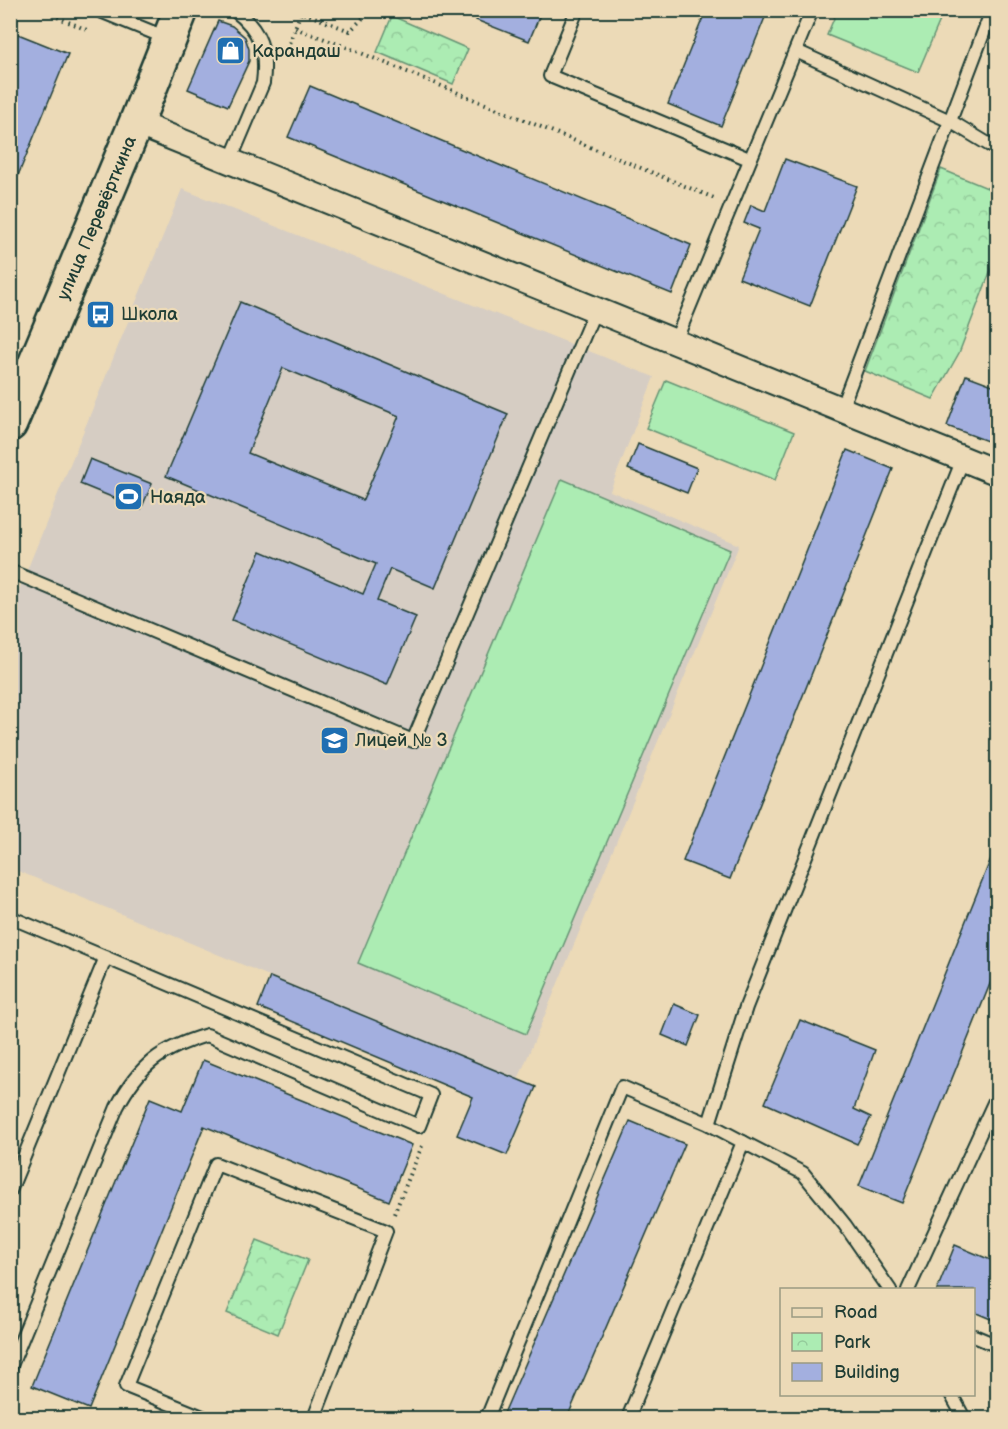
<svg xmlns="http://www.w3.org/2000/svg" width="1008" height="1429" font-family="'Balsamiq Sans',sans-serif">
<defs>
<pattern id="park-crowns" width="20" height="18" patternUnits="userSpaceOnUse" patternTransform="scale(1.5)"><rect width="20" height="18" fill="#acecb3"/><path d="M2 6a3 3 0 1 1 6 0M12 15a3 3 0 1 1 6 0" fill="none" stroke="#94cb9b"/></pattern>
</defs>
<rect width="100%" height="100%" fill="#ecdab7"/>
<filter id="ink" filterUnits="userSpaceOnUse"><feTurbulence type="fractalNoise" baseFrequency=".0167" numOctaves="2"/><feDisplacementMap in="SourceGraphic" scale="12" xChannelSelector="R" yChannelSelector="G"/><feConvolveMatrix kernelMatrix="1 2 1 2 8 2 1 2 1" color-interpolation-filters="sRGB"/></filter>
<g filter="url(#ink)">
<polygon fill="#d6cdc3" points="182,189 654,377 610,491 739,545 518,1080 11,868 10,612"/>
<g fill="url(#park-crowns)" stroke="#669474" stroke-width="1.5">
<polygon points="392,16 468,49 453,84 377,52"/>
<polygon points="941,169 997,192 997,254 959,353 933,399 865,371"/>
<polygon points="257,1240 308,1260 278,1334 227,1313"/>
</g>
<g fill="#acecb3" stroke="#669474" stroke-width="1.5">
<polygon points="837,11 837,10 944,11 918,72 827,35"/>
<polygon points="666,380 794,432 775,480 646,428"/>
<polygon points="562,479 730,550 526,1034 358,963"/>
</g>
<g fill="#a3afdf" stroke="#1f3d34" stroke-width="1.5" fill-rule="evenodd">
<polygon points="480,10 542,10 529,41 476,20"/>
<polygon points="706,10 768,10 721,126 668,104"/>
<polygon points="218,21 232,26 245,37 249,49 249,61 228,106 188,89"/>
<polygon points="13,32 68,54 10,195 10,39"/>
<polygon points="310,86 691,245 672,294 288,137"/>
<polygon points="785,159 857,186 810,306 739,278 759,229 744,223 751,205 765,211"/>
<path d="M240 302 508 414 435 588 390 569 377 601 416 617 387 685 232 620 261 551 363 594 376 564 166 476ZM283 368 399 416 363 500 248 453Z"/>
<polygon points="966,375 998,387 998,445 947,426"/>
<polygon points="638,444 697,468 687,493 628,469"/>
<polygon points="847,450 893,469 730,879 683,861"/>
<polygon points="90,459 152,484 141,509 80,484"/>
<polygon points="998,841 998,964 902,1203 859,1186"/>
<polygon points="270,977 536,1087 507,1155 457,1135 473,1097 258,1007"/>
<polygon points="674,1004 700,1015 688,1046 662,1035"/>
<polygon points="800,1020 875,1050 854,1109 871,1117 857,1144 765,1103"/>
<polygon points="203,1060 412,1145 389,1201 204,1126 89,1409 32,1386 150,1098 182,1111"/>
<polygon points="630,1121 685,1144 567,1418 502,1418"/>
<polygon points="955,1245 998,1263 998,1322 974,1312 974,1290 937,1290"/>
</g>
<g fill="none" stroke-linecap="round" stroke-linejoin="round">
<defs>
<g id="lane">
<polyline points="98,10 169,39"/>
<polyline points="577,10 550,76 749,159"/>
<polyline points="796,51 950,121 998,150"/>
<path d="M230 161 263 83C267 51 261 30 234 10"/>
<polyline points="675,342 812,10"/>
<polyline points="841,409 992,10"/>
<polyline points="10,571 413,741 595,310"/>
<path d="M10 917 431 1095 419 1126 207 1035C162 1048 139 1065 117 1107L10 1368"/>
<polyline points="709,1124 746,1007 963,459"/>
<polyline points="743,1142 803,1173 845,1225 890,1290"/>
<polyline points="10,1191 106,957"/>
<polyline points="908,1290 998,1094"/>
<polyline points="974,1336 998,1346"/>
<polyline points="951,1394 964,1418"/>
<polyline points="205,1418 126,1386 216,1164 386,1231 314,1418"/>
<polyline points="487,1418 622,1087 709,1124 743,1142 628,1418"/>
</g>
<polyline id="street" points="136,123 998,473"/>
<polyline id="secondary" points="10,424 136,123 181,10"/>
</defs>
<use href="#lane" stroke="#1f3d34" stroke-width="16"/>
<use href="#street" stroke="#1f3d34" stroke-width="28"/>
<use href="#secondary" stroke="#1f3d34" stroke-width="38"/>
<g stroke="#1f3d34" stroke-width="4" stroke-dasharray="1.5 4.5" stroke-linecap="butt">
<polyline points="41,10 87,30"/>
<polyline points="295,28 349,48 714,198"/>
<polyline points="285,54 301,12 350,31 371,10"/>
<polyline points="394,1214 422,1146"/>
</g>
<use href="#lane" stroke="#ecdab7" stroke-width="12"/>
<use href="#street" stroke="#ecdab7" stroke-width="24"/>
<use href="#secondary" stroke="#ecdab7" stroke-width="33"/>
</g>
</g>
<defs>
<symbol id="shop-square" viewBox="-11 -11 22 22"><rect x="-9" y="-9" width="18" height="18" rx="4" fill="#1f6fb2" stroke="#ecdab7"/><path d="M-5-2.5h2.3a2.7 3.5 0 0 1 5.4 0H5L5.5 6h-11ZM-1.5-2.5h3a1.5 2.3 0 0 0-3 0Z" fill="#fff"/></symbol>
<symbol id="bus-square" viewBox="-11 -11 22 22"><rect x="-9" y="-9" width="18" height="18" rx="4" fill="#1f6fb2" stroke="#ecdab7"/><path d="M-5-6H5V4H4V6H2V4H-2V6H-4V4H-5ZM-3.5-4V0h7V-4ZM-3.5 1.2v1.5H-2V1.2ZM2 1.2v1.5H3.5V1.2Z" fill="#fff"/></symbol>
<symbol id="stadium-square" viewBox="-11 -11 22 22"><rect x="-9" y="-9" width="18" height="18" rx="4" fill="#1f6fb2" stroke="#ecdab7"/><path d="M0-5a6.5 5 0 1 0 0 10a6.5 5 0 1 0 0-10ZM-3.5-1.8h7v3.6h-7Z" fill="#fff"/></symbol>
<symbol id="school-square" viewBox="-11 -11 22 22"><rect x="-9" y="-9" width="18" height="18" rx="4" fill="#1f6fb2" stroke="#ecdab7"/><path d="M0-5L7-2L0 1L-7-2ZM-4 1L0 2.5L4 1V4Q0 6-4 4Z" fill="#fff"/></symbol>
</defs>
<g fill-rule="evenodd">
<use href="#shop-square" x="214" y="34" width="33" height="33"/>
<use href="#bus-square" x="84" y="298" width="33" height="33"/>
<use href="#stadium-square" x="112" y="480" width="33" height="33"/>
<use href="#school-square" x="318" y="724" width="33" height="33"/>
</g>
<g text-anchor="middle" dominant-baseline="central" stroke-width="4.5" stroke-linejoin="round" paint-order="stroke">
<g font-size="18" fill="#1f3d34" stroke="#ecdab7" text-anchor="start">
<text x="252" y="51">Карандаш</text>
<text x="121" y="314">Школа</text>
<text x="150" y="497">Наяда</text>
<text x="355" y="740">Лицей № 3</text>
</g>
<g font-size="18" fill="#1f3d34" stroke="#ecdab7">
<text transform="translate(97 218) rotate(-67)">улица Перевёрткина</text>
</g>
</g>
<rect width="1008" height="1429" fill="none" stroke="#ecdab7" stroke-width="36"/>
<rect x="18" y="18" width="972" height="1393" fill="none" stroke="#1f3d34" stroke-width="2" filter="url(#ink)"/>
<rect x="780" y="1288" width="195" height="108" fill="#ecdab7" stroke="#9a9b83" stroke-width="1.5"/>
<rect x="792" y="1308" width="30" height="9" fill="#ecdab7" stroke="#9a9b83" stroke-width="1.5"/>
<text x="834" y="1318" font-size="18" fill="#1f3d34">Road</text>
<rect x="792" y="1333" width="30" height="18" fill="url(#park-crowns)" stroke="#9a9b83" stroke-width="1.5"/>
<text x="834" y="1348" font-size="18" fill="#1f3d34">Park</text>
<rect x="792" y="1363" width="30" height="18" fill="#a3afdf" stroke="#9a9b83" stroke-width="1.5"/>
<text x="834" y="1378" font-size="18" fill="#1f3d34">Building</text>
</svg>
